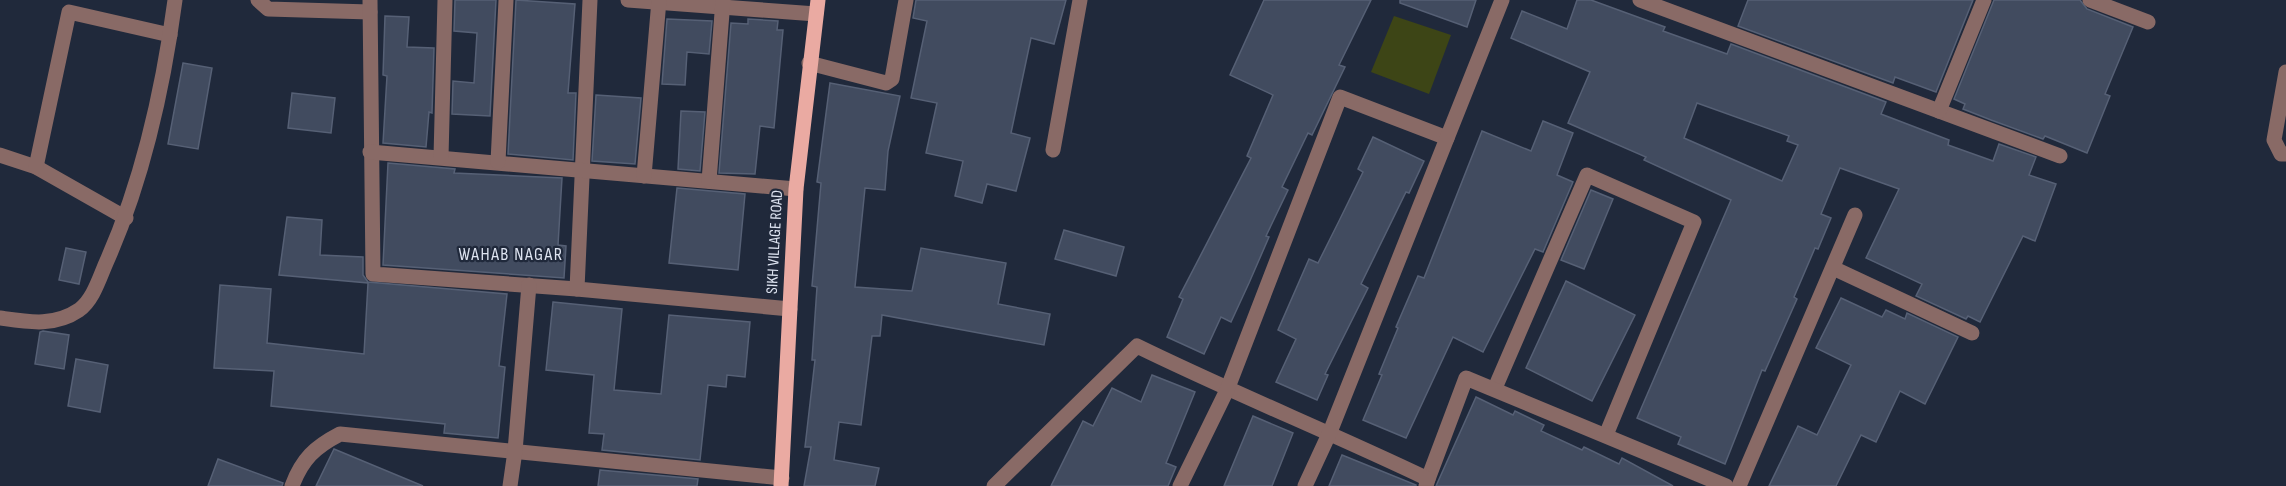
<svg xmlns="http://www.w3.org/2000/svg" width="2286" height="486" font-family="'Sofia Sans Condensed',sans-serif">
<rect width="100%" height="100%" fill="#20293b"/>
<polygon fill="#3d4516" points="1394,16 1451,35 1429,94 1371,72"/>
<g fill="#414b5f" stroke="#566075" stroke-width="1.5" fill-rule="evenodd">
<polygon points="455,0 496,0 490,116 452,114 453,81 474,83 477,33 454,31"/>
<polygon points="516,0 575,4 568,93 576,93 573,160 508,154"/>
<polygon points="916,0 1066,0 1054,44 1031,38 1011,133 1030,138 1016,191 987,184 982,203 955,196 963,161 926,153 937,103 911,98 927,21 913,18"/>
<polygon points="1264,0 1371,0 1339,65 1345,67 1312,135 1308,133 1282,187 1288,190 1266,236 1269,237 1249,283 1231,322 1221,317 1204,354 1167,337 1183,299 1179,297 1251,158 1247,156 1273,95 1230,75"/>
<polygon points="1400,0 1476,0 1467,27 1400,3"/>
<path d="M1577 0H1591L1665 27 1663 31 1727 54 1731 44 1886 102 1881 114 1949 140 1948 145 1993 161 1999 144 2036 157 2029 175 2056 184 2035 241 2023 236 1980 322 1968 316 1966 319 1916 296 1922 284 1866 258 1899 189 1840 168 1821 214 1831 218 1818 249 1815 248 1794 297 1797 299 1765 371 1762 370 1725 464 1678 444 1681 437 1637 418 1731 200 1644 160 1646 157 1568 123 1590 72 1511 38 1522 11 1567 29ZM1697 103 1789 136 1787 141 1798 145 1782 181 1684 138Z"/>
<polygon points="1748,0 1973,0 1936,92 1895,77 1893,83 1738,26"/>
<polygon points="1994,0 2080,0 2087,9 2133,27 2105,94 2110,96 2087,153 2045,136 2043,139 1991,120 1963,109 1965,104 1954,99"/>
<polygon points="385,16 409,17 407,47 434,48 432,113 429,112 426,147 383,143 387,76 383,75"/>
<polygon points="667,19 712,21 709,54 687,52 685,85 662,84"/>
<polygon points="748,19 778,21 777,30 783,30 774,128 760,126 755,174 719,173 731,23 748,24"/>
<polygon points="183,63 212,68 198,149 168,144"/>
<polygon points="830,83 900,96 888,151 885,190 865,188 855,287 912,291 921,248 1006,263 998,304 1050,314 1044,345 882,315 880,336 872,336 861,425 839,422 834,460 879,468 875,486 804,486 811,447 805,447 815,360 812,360 817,287 812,286 821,183 817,182"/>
<polygon points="292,93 335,98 331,133 288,128"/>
<polygon points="596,95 641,98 635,164 592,161"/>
<polygon points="681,111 705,112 700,171 678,169"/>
<polygon points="1543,121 1573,133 1557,175 1573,182 1543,252 1535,249 1483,352 1453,337 1406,438 1363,420 1382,375 1379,374 1398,328 1396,327 1418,276 1424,278 1482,131 1531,151"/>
<polygon points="1373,137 1424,161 1409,193 1406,192 1361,284 1368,288 1325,374 1328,375 1317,400 1276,382 1296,339 1278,330 1309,259 1318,263 1339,221 1363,172 1358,169"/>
<polygon points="388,163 455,169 454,173 562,178 558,245 566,246 564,278 383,265"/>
<polygon points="677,188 745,194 738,270 669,263"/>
<polygon points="1591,190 1613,199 1584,269 1561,260"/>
<polygon points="287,217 322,220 320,255 363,257 363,275 368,282 507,294 499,366 505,367 498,438 444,433 445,424 271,406 274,371 214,368 220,285 271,289 267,343 364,354 368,283 279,275"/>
<polygon points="1064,230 1124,247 1116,276 1055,259"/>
<polygon points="66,248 86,252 79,284 59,280"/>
<polygon points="1566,281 1635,315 1592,401 1526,368"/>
<polygon points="1841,298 1882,317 1886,310 1905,319 1907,313 1958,337 1925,404 1900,391 1876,442 1861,435 1836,486 1769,486 1798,426 1817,435 1851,365 1816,348"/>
<polygon points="553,302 622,309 614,390 661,394 669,315 750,322 745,377 727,375 726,387 708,385 700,460 602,450 604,434 589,433 594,375 546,370"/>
<polygon points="43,331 69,335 64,369 35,364 40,332"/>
<polygon points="76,359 108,365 100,412 68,406"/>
<polygon points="1152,375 1195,392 1166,463 1176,467 1168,486 1051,486 1083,421 1093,426 1112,388 1141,402"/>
<polygon points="1476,397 1513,415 1515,411 1544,425 1541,431 1582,450 1584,447 1619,464 1622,458 1673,486 1436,486"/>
<polygon points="1253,416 1293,433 1272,486 1224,486"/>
<polygon points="334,449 423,486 316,486"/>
<polygon points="1342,455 1416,485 1416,486 1329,486"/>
<polygon points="218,459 283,483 282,486 208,486"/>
<polygon points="600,470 698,479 697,486 598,486"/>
</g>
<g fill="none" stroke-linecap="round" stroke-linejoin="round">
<g stroke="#896a66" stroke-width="15">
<polyline points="258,0 268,9 370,12"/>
<polyline points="370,0 373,274 577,289"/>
<polyline points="590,0 577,289 790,309"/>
<polyline points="628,0 816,14"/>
<polyline points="1640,0 2060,156"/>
<polyline points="2090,0 2148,22"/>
<polyline points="809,63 886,83 892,79 906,0"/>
<polyline points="2286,72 2274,140 2281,154 2286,154"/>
<polyline points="1939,111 1984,0"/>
<polyline points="1053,150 1080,0"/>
<polyline points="370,152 796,189"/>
<polyline points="0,155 36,167 126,218"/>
<polyline points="441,157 445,0"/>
<polyline points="498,162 506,0"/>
<polyline points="36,167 69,12 170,35"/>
<polyline points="644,176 659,0"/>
<polyline points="709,181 723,0"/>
<polyline points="1833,268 1972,333"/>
<path d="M0 318C28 322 54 327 79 310 93 300 99 279 106 263 143 180 163 90 175 0"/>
<polyline points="1495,388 1587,175 1694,222 1606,435"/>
<polyline points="1428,479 1466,378 1726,486"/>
<path d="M292 486C302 459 315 447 340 434L782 478"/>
<polyline points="510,486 515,451 529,285"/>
<path d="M994 486 1137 346C1233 393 1332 433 1428 479L1426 486"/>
<polyline points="1180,486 1227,390 1340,97 1447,138"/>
<polyline points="1305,486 1330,432 1502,0"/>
<polyline points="1739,486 1855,215"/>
</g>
<polyline stroke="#eaaaa2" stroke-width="15" points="781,486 796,189 818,0"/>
</g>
<g text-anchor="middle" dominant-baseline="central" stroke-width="4.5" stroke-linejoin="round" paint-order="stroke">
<g font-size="16" fill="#dee4f1" stroke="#20293b">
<text transform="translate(775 242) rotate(-87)">SIKH VILLAGE ROAD</text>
</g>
<g font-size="18" letter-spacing="1.5" fill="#dee4f1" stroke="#20293b">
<text x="511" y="254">WAHAB NAGAR</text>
</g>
</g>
</svg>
